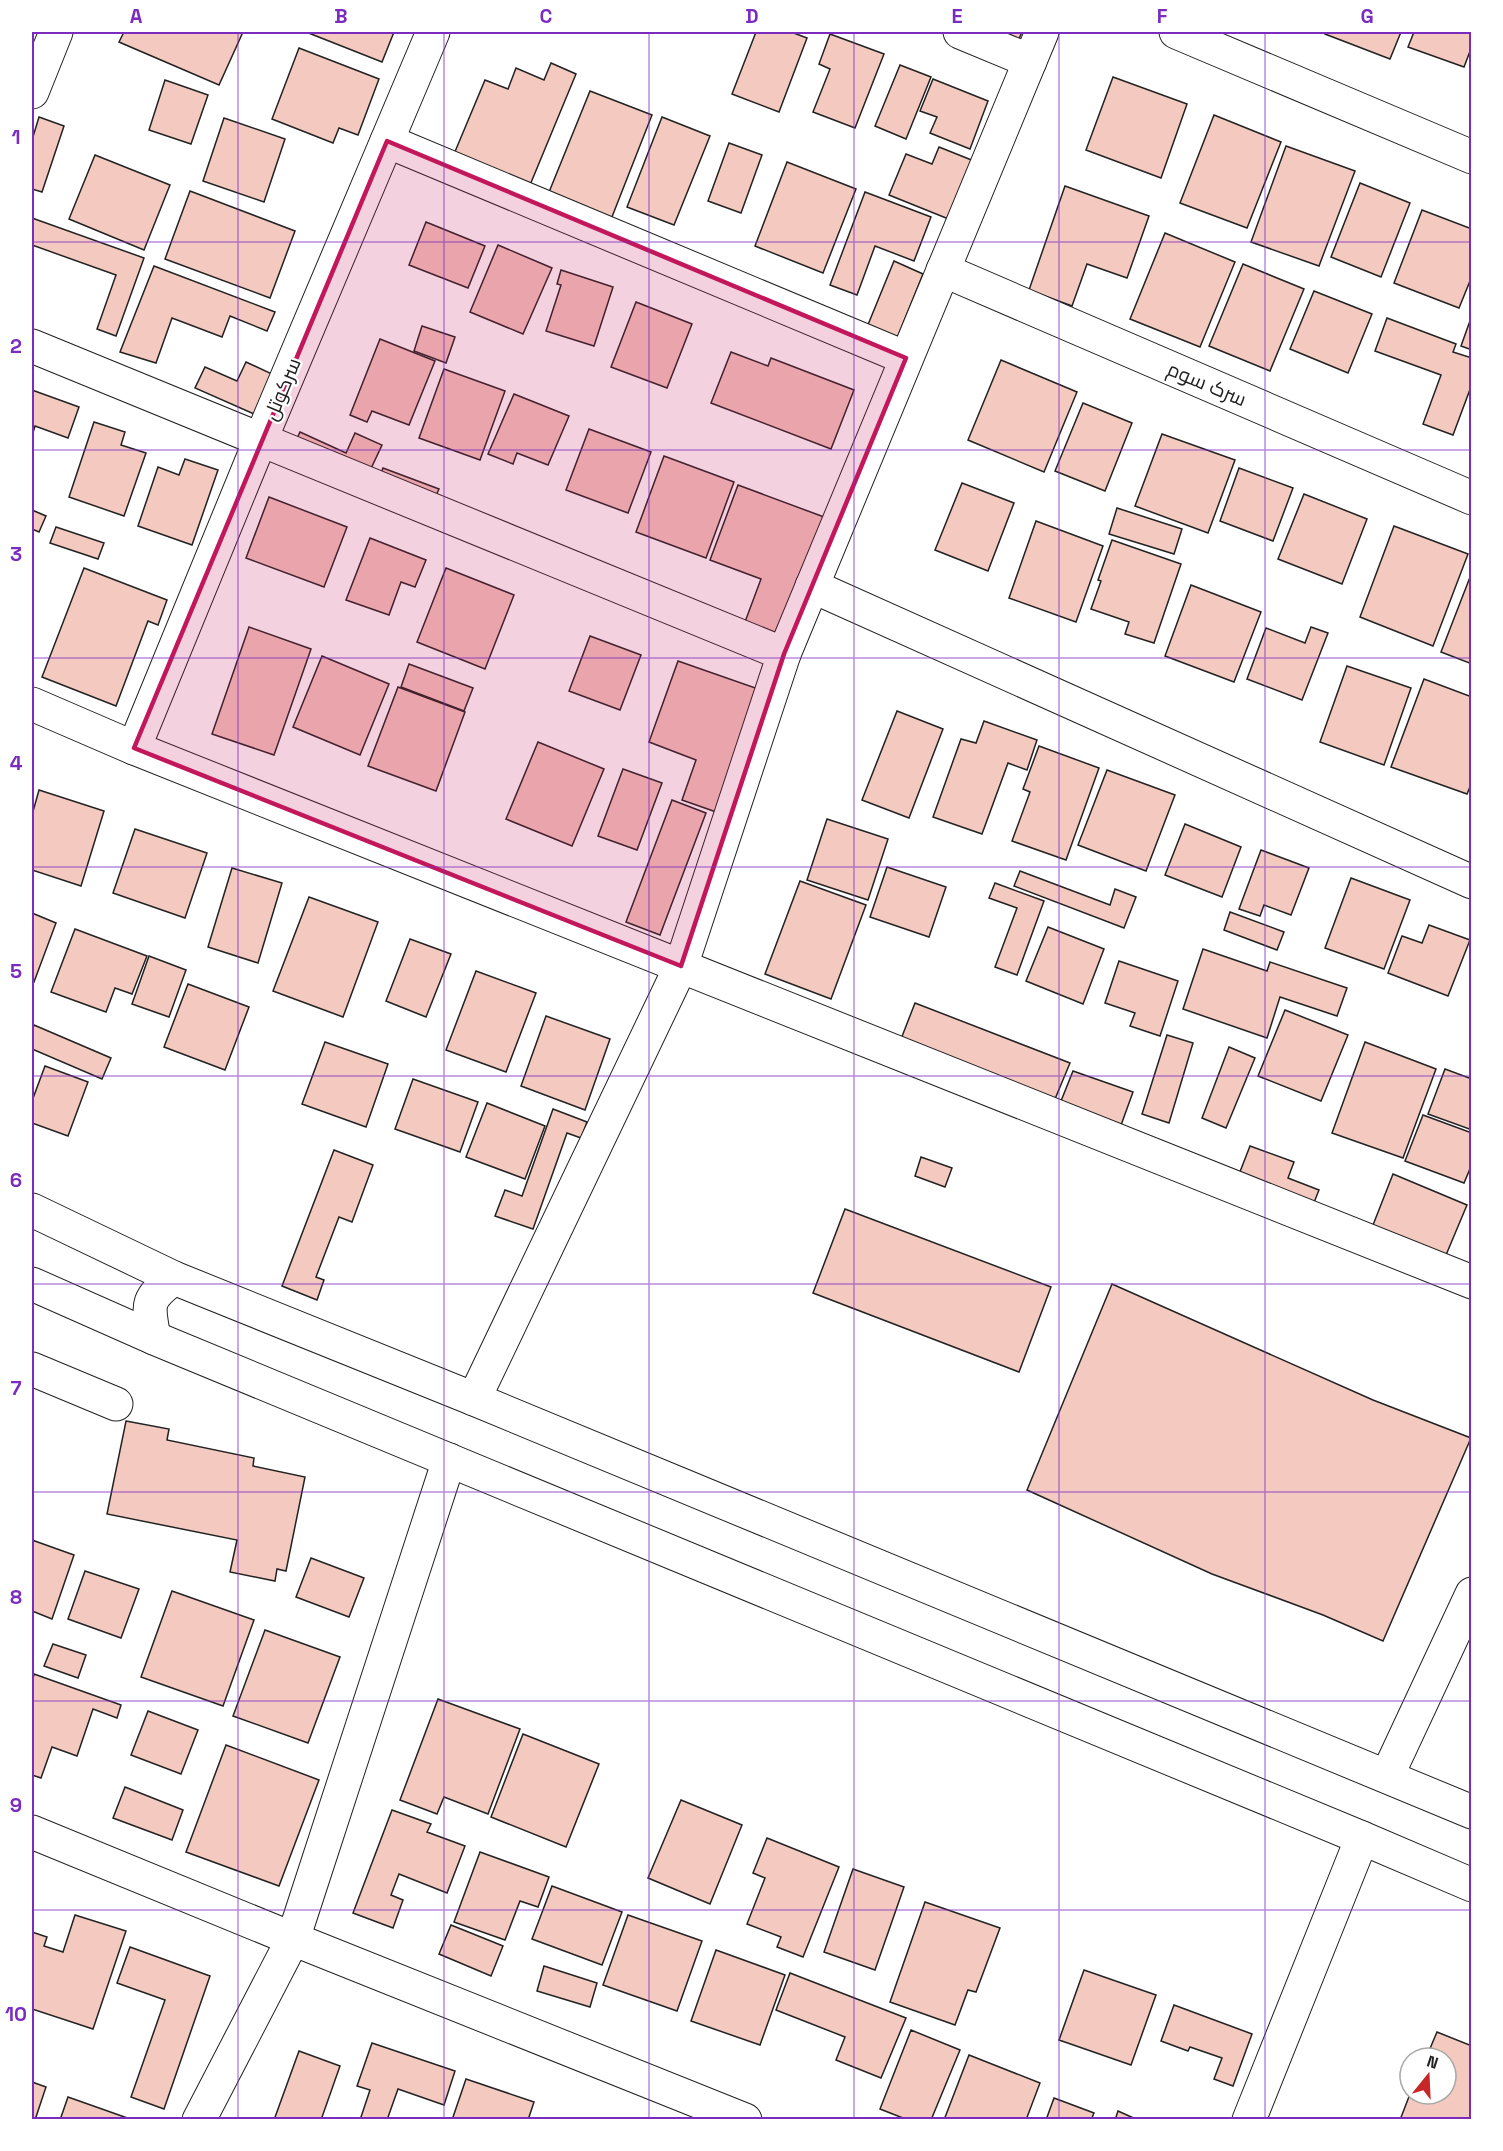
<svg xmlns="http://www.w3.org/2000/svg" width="1503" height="2151" font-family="'Space Grotesk',Cairo,sans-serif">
<rect width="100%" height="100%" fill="#fff"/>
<g fill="#f3c9c0" stroke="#222" stroke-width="1.5">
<polygon points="124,32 243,32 219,85 119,42"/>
<polygon points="306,32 394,32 382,62"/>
<polygon points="756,32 791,32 807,38 779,112 732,94"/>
<polygon points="988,32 1022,32 1015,48"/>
<polygon points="1326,32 1401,32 1390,59 1325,34"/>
<polygon points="1414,32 1472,32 1472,46 1464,67 1408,47"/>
<polygon points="830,34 884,54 855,128 813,112 830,69 819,64"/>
<polygon points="299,48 379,79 358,135 339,128 333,143 272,119"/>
<polygon points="551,63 576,74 530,185 454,154 485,80 508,89 516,68 544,80"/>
<polygon points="900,65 931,77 906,139 875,126"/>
<polygon points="1113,77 1187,104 1161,178 1086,150"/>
<polygon points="933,79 988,101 970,149 930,133 937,117 920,111"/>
<polygon points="165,80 208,95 191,144 149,130"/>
<polygon points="590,91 652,115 608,227 545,202"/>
<polygon points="1214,115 1281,142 1247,228 1180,203"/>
<polygon points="39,117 64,126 42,192 32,189 32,140"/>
<polygon points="662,117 710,136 674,225 627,207"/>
<polygon points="224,118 285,139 264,202 203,181"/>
<polygon points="729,143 762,155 741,213 708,201"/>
<polygon points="1286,146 1355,171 1319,266 1251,242"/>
<polygon points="939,147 974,161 951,220 889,195 906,154 932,164"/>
<polygon points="95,155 170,185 144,250 69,219"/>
<polygon points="787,162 856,189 823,273 755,246"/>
<polygon points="1360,183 1410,203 1381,277 1331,257"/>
<polygon points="1065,186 1149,216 1127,278 1087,264 1072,306 1029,290"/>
<polygon points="190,191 295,231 270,298 165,259"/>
<polygon points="865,192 931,217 914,261 875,246 857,295 830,285"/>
<polygon points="1422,210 1472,229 1472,276 1459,308 1394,283"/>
<polygon points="32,218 144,258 116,336 97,329 116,275 32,245"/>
<polygon points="426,222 485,246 468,288 409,265"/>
<polygon points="1165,233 1235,262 1200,347 1130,319"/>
<polygon points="498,245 552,268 523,334 470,312"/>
<polygon points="894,261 923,274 895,343 865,332"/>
<polygon points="1243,264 1304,289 1270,371 1209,346"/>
<polygon points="154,266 275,312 267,331 230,316 222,337 172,318 156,363 120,352"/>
<polygon points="561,270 613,287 594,346 546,331 561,285 557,284"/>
<polygon points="1314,291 1372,314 1348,373 1290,349"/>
<polygon points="636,302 692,324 667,388 611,367"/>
<polygon points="1387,318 1456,344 1453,352 1472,358 1472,384 1453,435 1423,424 1441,375 1375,351"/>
<polygon points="1471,318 1472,318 1472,350 1461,346"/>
<polygon points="422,326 455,337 446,363 414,351"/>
<polygon points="380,339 435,361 409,425 372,411 367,422 350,415"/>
<polygon points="731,352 768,366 771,358 854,390 831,449 711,403"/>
<polygon points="1001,360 1077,392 1044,472 968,440"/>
<polygon points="246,362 272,374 254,414 195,388 205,367 237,381"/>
<polygon points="444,369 505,391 480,460 419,438"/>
<polygon points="32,390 79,407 68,438 35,426 32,436"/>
<polygon points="514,394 569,416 548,465 517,453 513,464 488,454"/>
<polygon points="1083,403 1132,423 1105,491 1055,471"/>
<polygon points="94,422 125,432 121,445 146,453 124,516 69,497"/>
<polygon points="589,429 651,452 628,513 566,490"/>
<polygon points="300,432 346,453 355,433 382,445 367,477 294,445"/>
<polygon points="1162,434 1235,460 1208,533 1135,506"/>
<polygon points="664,456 734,482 706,558 636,532"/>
<polygon points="185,459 218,470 192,545 138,526 158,467 179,475"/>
<polygon points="383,468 439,489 434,500 378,481"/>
<polygon points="1239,468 1293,488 1273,541 1220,521"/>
<polygon points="962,483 1014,503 988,571 935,550"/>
<polygon points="738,485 824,517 776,643 742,630 761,579 710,560"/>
<polygon points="1304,494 1367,519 1342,584 1278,559"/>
<polygon points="269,497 347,527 324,587 246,558"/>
<polygon points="1117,508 1182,529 1174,554 1109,534"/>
<polygon points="32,510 46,516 39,532 32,529"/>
<polygon points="1036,521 1103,546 1076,622 1009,598"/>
<polygon points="1394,526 1468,554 1433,646 1360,617"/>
<polygon points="56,527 104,543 98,559 50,543"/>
<polygon points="370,538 426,560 415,587 401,582 389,615 346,600"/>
<polygon points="1112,540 1181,564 1154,643 1125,634 1129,622 1091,609 1101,581 1098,580"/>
<polygon points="84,568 167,600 158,625 148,621 116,706 42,677"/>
<polygon points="446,568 514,595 485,669 417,642"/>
<polygon points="1472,572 1472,664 1441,652"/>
<polygon points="1191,585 1261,612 1234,682 1165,656"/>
<polygon points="249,627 311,649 274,755 212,734"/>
<polygon points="1311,627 1328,633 1302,700 1247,679 1266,628 1305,643"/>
<polygon points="590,636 641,655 620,710 569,691"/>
<polygon points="322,656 389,684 360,755 293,727"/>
<polygon points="678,661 764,691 719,813 682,800 696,760 649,742"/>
<polygon points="409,664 473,688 464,711 401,687"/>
<polygon points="1347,666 1411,688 1384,765 1320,742"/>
<polygon points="1424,679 1472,697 1472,782 1467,794 1391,767"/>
<polygon points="398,687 465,712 436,791 368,766"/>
<polygon points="897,711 943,729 909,818 862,800"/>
<polygon points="984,721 1037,740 1027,770 1008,763 982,834 933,817 961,739 976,743"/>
<polygon points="538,742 604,769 572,846 506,819"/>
<polygon points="1039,746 1099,768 1066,860 1012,841 1030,792 1023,789"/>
<polygon points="623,769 662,783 637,850 598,836"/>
<polygon points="1107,770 1175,795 1146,871 1078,845"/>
<polygon points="39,790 104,811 81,886 32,870 32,815"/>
<polygon points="672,800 706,813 660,935 626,922"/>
<polygon points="827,819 888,839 868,900 807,880"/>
<polygon points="1185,824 1241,847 1222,897 1165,875"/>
<polygon points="135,829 207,853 185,918 113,893"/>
<polygon points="1261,850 1309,868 1291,915 1264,905 1260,916 1239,909"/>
<polygon points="887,867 946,887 929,937 870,917"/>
<polygon points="232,868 282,883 258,963 208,947"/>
<polygon points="1020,871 1110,905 1115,889 1136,897 1124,928 1014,886"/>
<polygon points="1351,878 1410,900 1384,969 1325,948"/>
<polygon points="800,881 866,905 831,999 765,974"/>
<polygon points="995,883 1044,901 1017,975 995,967 1017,908 989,898"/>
<polygon points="309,897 378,922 343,1017 273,991"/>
<polygon points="1230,912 1284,932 1277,950 1224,930"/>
<polygon points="32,913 56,923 34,982 32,981"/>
<polygon points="1429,925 1470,940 1448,996 1388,973 1402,936 1422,943"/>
<polygon points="1048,927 1104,949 1083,1004 1026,981"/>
<polygon points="75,929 147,956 132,994 115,988 106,1012 51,992"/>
<polygon points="410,939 451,954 426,1017 386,1001"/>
<polygon points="1203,949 1267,971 1270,962 1347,988 1337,1016 1280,997 1267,1038 1183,1009"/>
<polygon points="149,956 186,970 169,1017 132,1004"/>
<polygon points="1119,961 1178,981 1160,1036 1130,1026 1135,1013 1105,1003"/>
<polygon points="476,971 536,993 506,1072 446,1050"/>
<polygon points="188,984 249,1007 225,1070 164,1047"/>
<polygon points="915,1003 1070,1063 1055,1099 901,1039"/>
<polygon points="1285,1010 1348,1035 1321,1101 1258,1076"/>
<polygon points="546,1016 610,1039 585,1110 521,1086"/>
<polygon points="34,1025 111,1058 102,1079 32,1049 32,1031"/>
<polygon points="1167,1035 1193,1043 1169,1123 1142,1114"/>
<polygon points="325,1042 388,1064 366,1127 302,1104"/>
<polygon points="1365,1042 1436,1069 1403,1158 1332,1133"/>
<polygon points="1229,1047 1255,1058 1226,1128 1202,1118"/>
<polygon points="45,1066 88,1082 68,1136 32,1123 32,1101"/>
<polygon points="1445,1069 1472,1079 1472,1130 1428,1114"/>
<polygon points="1073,1071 1133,1092 1120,1128 1059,1106"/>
<polygon points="413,1079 478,1102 460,1152 395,1129"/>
<polygon points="487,1103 545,1126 525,1179 466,1157"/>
<polygon points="553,1109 587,1122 581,1138 567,1133 533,1229 495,1216 505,1190 522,1196"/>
<polygon points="1423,1115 1472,1133 1472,1164 1464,1183 1405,1161"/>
<polygon points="1250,1146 1294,1162 1288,1178 1319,1190 1311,1210 1236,1182"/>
<polygon points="334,1150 373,1165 352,1222 339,1217 316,1277 324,1280 317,1300 282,1286"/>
<polygon points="921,1157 952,1168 945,1187 915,1176"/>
<polygon points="1393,1174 1467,1205 1446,1255 1373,1225"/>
<polygon points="845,1209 1051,1287 1019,1372 813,1293"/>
<polygon points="1112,1284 1373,1400 1471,1438 1383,1641 1323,1615 1212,1574 1027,1490"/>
<polygon points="126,1421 169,1429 167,1440 254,1458 253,1466 305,1477 286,1571 277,1569 275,1581 230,1572 237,1540 107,1514"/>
<polygon points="32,1540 74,1555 52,1619 32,1611"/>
<polygon points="311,1558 364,1578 349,1617 296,1597"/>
<polygon points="85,1571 139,1589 121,1638 68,1619"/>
<polygon points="172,1591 254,1620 223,1706 141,1677"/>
<polygon points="265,1630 340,1657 308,1743 233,1716"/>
<polygon points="53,1644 86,1655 78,1678 44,1666"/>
<polygon points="34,1674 121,1705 117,1718 93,1709 77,1756 52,1747 41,1778 32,1775 32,1683"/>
<polygon points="438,1699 520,1729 488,1814 444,1797 437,1814 400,1800"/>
<polygon points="148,1711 198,1730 181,1774 131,1755"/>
<polygon points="523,1734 599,1764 566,1847 491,1817"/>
<polygon points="226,1745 319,1780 279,1886 186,1852"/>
<polygon points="125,1787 183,1810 172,1840 113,1818"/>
<polygon points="681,1800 742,1825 710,1904 648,1878"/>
<polygon points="392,1810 431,1824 427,1832 465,1846 447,1893 399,1874 391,1895 403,1900 393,1928 353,1913"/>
<polygon points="767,1838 839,1867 803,1957 777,1947 781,1937 747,1924 765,1878 753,1873"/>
<polygon points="480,1852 549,1877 538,1907 520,1901 505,1940 454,1922"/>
<polygon points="853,1869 904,1887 875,1970 824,1952"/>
<polygon points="552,1886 622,1912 602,1965 532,1939"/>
<polygon points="925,1902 1000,1928 976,1992 968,1990 955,2025 890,2002"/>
<polygon points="75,1915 126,1931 93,2029 32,2009 32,1932 47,1937 44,1946 63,1952"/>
<polygon points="628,1915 702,1941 677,2011 603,1985"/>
<polygon points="451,1925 503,1946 491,1976 439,1954"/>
<polygon points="130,1947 210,1976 164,2109 131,2097 165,2000 117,1983"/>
<polygon points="716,1950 785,1975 760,2045 691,2021"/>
<polygon points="544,1966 597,1983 590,2007 537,1991"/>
<polygon points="1084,1970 1156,1995 1131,2065 1059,2040"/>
<polygon points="790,1973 906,2018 881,2078 836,2060 845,2037 776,2010"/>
<polygon points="1174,2005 1252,2034 1233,2086 1214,2079 1222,2058 1190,2047 1188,2051 1161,2041"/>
<polygon points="911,2030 960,2050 931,2120 908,2120 880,2109"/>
<polygon points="1437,2032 1472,2046 1472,2120 1400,2120 1410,2094 1446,2094 1446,2058 1426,2058"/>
<polygon points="372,2043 455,2071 444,2105 398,2089 387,2120 360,2120 370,2090 357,2086"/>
<polygon points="299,2051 340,2066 321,2120 274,2120"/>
<polygon points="969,2055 1040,2083 1026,2120 944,2120"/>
<polygon points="466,2079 534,2102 528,2120 452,2120"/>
<polygon points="32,2082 46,2087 35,2120 32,2120"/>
<polygon points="68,2097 133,2120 60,2120"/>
<polygon points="1054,2098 1094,2113 1091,2120 1046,2120"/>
<polygon points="1118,2111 1138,2120 1115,2120"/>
</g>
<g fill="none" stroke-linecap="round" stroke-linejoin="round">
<defs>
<g id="minor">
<polyline points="960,32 1030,61"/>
<polyline points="1176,32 1472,157"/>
<polyline points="32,92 56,32"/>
<polyline points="387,141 906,358"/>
<polyline points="943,270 1472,498"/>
<polyline points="32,346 784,654"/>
<polyline points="812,586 1472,882"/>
<polyline points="32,704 134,748 1472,1282"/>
<polyline points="134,748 260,441 433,32"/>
<polyline points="32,1369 116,1404"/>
<polyline points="474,1399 681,966 784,654 1042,32"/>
<polyline points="1387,1776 1472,1594"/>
<polyline points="32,1832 293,1939 745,2120"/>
<polyline points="199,2120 293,1939 449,1460"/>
<polyline points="1249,2120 1362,1838"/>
</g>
<g id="secondary">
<polyline points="32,1210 174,1278 474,1399 1472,1812"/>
<polyline points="32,1284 154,1338 1362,1838 1472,1885"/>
<path d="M154 1338C148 1304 145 1300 174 1278"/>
</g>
</defs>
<use href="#minor" stroke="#222" stroke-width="35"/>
<use href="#secondary" stroke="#222" stroke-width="35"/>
<use href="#minor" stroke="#fff" stroke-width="33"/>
<use href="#secondary" stroke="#fff" stroke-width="33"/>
</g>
<path fill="#c2185b" fill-opacity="0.2" stroke="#c2185b" stroke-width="4.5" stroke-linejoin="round" d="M387 141 906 358 784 654 681 966 134 748Z"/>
<path fill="none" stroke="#7b2cbf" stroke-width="1.5" stroke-opacity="0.55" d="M238 32V2120M444 32V2120M649 32V2120M854 32V2120M1059 32V2120M1265 32V2120M32 242H1472M32 450H1472M32 658H1472M32 867H1472M32 1076H1472M32 1284H1472M32 1492H1472M32 1701H1472M32 1910H1472"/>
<g text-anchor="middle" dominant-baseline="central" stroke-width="4.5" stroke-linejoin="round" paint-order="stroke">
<g font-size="20" fill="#222" stroke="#fff">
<text transform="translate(1207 384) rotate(23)">سرک سوم</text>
<text transform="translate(282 389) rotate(-67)">سرکوتل</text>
</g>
</g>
<rect width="1503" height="2151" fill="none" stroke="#ffffff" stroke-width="66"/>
<g transform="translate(1428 2076) rotate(18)"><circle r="28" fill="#ffffff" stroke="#a7a7a7" stroke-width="1.5"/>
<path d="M0-4.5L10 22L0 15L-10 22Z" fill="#c62828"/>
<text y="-9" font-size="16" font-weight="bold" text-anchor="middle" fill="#222222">N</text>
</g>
<rect x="33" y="33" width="1437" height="2085" fill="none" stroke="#7b2cbf" stroke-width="2"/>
<g font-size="20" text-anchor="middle" font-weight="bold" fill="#7b2cbf">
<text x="136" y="23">A</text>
<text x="341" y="23">B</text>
<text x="546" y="23">C</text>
<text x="752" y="23">D</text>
<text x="957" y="23">E</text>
<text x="1162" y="23">F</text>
<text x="1367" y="23">G</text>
<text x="16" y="144">1</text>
<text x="16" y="353">2</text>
<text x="16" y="561">3</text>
<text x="16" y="770">4</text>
<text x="16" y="978">5</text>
<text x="16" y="1187">6</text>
<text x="16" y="1395">7</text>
<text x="16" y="1604">8</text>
<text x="16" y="1812">9</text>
<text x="16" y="2021">10</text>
</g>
</svg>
